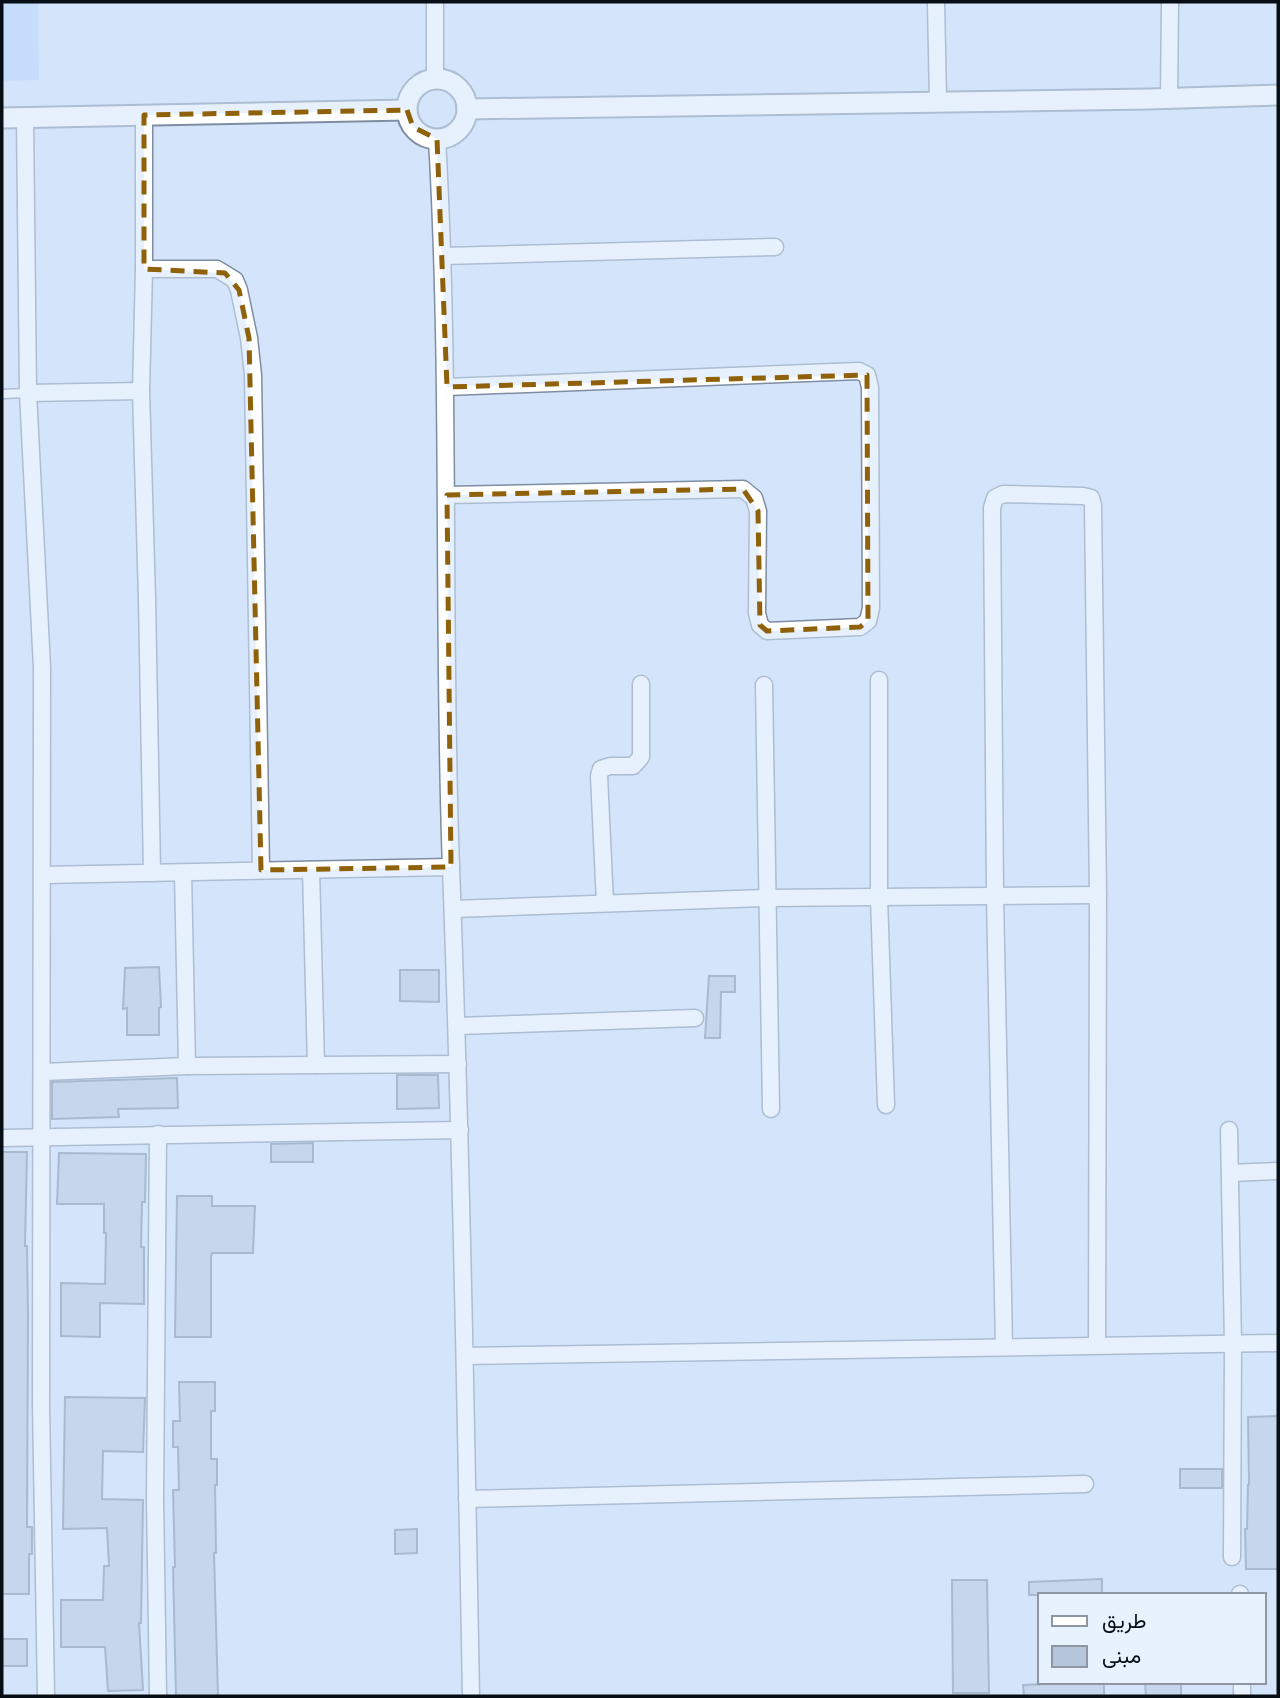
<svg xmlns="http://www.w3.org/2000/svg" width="1280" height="1698" font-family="'Asap Condensed',Vazirmatn,sans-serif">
<rect width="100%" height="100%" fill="#d4e5fb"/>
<polygon fill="#b7d4fa" points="2,2 38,2 39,80 2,81"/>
<g fill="#b5c6db" stroke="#768599" stroke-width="2">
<polygon points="159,967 161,1007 159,1008 159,1035 127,1035 127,1008 123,1009 125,968"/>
<polygon points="400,970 439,970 439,1002 400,1001"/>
<polygon points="709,976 735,976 735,992 721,992 720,1038 705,1038"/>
<polygon points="397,1075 438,1075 439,1108 397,1109"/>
<polygon points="177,1078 178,1108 118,1109 119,1117 52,1119 52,1082"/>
<polygon points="313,1143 313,1162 271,1162 271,1144"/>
<polygon points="2,1152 27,1152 25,1246 27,1246 28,1313 27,1527 32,1527 32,1554 29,1554 29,1594 2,1594"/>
<polygon points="59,1153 146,1154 145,1202 142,1202 141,1247 144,1247 144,1304 100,1303 100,1337 61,1336 61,1283 105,1284 106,1233 104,1233 104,1204 57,1204"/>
<polygon points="177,1196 212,1196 212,1206 255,1206 253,1253 212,1253 211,1257 211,1337 175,1337"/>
<polygon points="179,1382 215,1382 215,1411 211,1411 211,1459 217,1459 217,1485 215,1485 216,1553 214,1553 218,1696 176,1696 173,1567 175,1567 173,1490 179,1490 178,1447 173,1447 173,1421 180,1421"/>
<polygon points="65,1397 145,1398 143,1452 103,1451 102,1499 143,1500 141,1623 139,1623 143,1690 108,1691 105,1647 61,1647 61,1600 103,1600 104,1566 109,1566 107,1528 63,1529"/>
<polygon points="1278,1416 1278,1569 1246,1569 1245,1529 1247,1529 1248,1485 1249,1485 1248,1417"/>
<rect x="1180" y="1469" width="42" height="19"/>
<polygon points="417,1529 417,1553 395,1554 395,1530"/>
<polygon points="1102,1579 1102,1595 1029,1595 1029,1582"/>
<polygon points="952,1580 987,1580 989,1693 953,1693"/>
<rect x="2" y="1639" width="25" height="27"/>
<polygon points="1145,1682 1181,1682 1181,1696 1146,1696"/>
<polygon points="1069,1683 1104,1683 1104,1696 1024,1696 1023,1685"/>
</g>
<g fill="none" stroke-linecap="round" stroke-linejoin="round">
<defs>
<polyline id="service" points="2,394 28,393"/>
<g id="minor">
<polyline points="435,2 435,80"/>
<polyline points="936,2 938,101"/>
<polyline points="1169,98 1170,2"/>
<polyline points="144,115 144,269 141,391 147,599 152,873"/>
<polyline points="25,118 28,393 42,668 41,1405 46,1696"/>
<path d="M437 139C451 382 442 624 451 867 461 1143 466 1420 471 1696"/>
<polyline points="444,256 775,247"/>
<polyline points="144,269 217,269 235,280 239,290 249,338 253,375 261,870"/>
<polyline points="447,387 859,371 867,375 870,387 871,608 868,621 860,627 767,631 760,625 757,613 758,511 754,498 743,489 447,495"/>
<polyline points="28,393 141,391"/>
<polyline points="879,680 879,898 886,1105"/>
<polyline points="764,685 771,1109"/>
<polyline points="311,870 316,1065"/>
<polyline points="183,873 187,1066"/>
<polyline points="43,875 451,867"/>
<polyline points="605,903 599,776 601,769 610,766 633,766 641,757 641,684"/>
<polyline points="454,909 766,898 1098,895"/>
<polyline points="457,1026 695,1018"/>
<polyline points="43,1072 187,1066 458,1064"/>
<polyline points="1229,1130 1233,1343 1232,1557"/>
<polyline points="158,1134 155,1498 158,1696"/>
<polyline points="2,1138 460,1130"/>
<polyline points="1230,1173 1278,1171"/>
<polyline points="1004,1346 995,895 992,508 995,498 1003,494 1083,496 1091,498 1093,505 1098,895 1097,1344"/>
<polyline points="465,1356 1278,1343"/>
<polyline points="467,1499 1085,1484"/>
<polyline points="1240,1594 1240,1595"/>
<polyline points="1242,1682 1242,1696"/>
</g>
<g id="tertiary">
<circle cx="437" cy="109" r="30"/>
<polyline points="467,109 1149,99 1278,95"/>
<polyline points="2,118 407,110"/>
</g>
</defs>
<use href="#service" stroke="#7e8da1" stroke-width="11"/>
<use href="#minor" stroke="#7e8da1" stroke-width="19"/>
<use href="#tertiary" stroke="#7e8da1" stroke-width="23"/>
<use href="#service" stroke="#fff" stroke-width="8"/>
<use href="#minor" stroke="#fff" stroke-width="16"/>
<use href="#tertiary" stroke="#fff" stroke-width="19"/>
</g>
<path d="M0 0H1280V1698H0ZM407 110 413 127 437 139 447 387 867 375 868 621 860 627 767 631 760 625 758 511 743 489 447 495 451 867 261 870 249 338 239 290 225 273 144 269V115Z" fill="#d4e5fb" fill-opacity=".55" fill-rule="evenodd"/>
<path fill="none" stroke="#8f610a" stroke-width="5" stroke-dasharray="14 9" stroke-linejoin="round" d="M407 110 413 127 437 139 447 387 867 375 868 621 860 627 767 631 760 625 758 511 743 489 447 495 451 867 261 870 249 338 239 290 225 273 144 269V115Z"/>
<rect width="1280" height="1698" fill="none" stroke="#080e15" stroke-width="7"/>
<rect x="1038" y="1593" width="228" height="91" fill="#e8f2ff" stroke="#8e97a1" stroke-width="2"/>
<rect x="1052" y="1616" width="35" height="10" fill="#ffffff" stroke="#8e97a1" stroke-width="2"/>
<text x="1102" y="1628" font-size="21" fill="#080e15">طريق</text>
<rect x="1052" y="1646" width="35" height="21" fill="#b5c6db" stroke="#8e97a1" stroke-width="2"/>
<text x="1102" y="1663" font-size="21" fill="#080e15">مبنى</text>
</svg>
